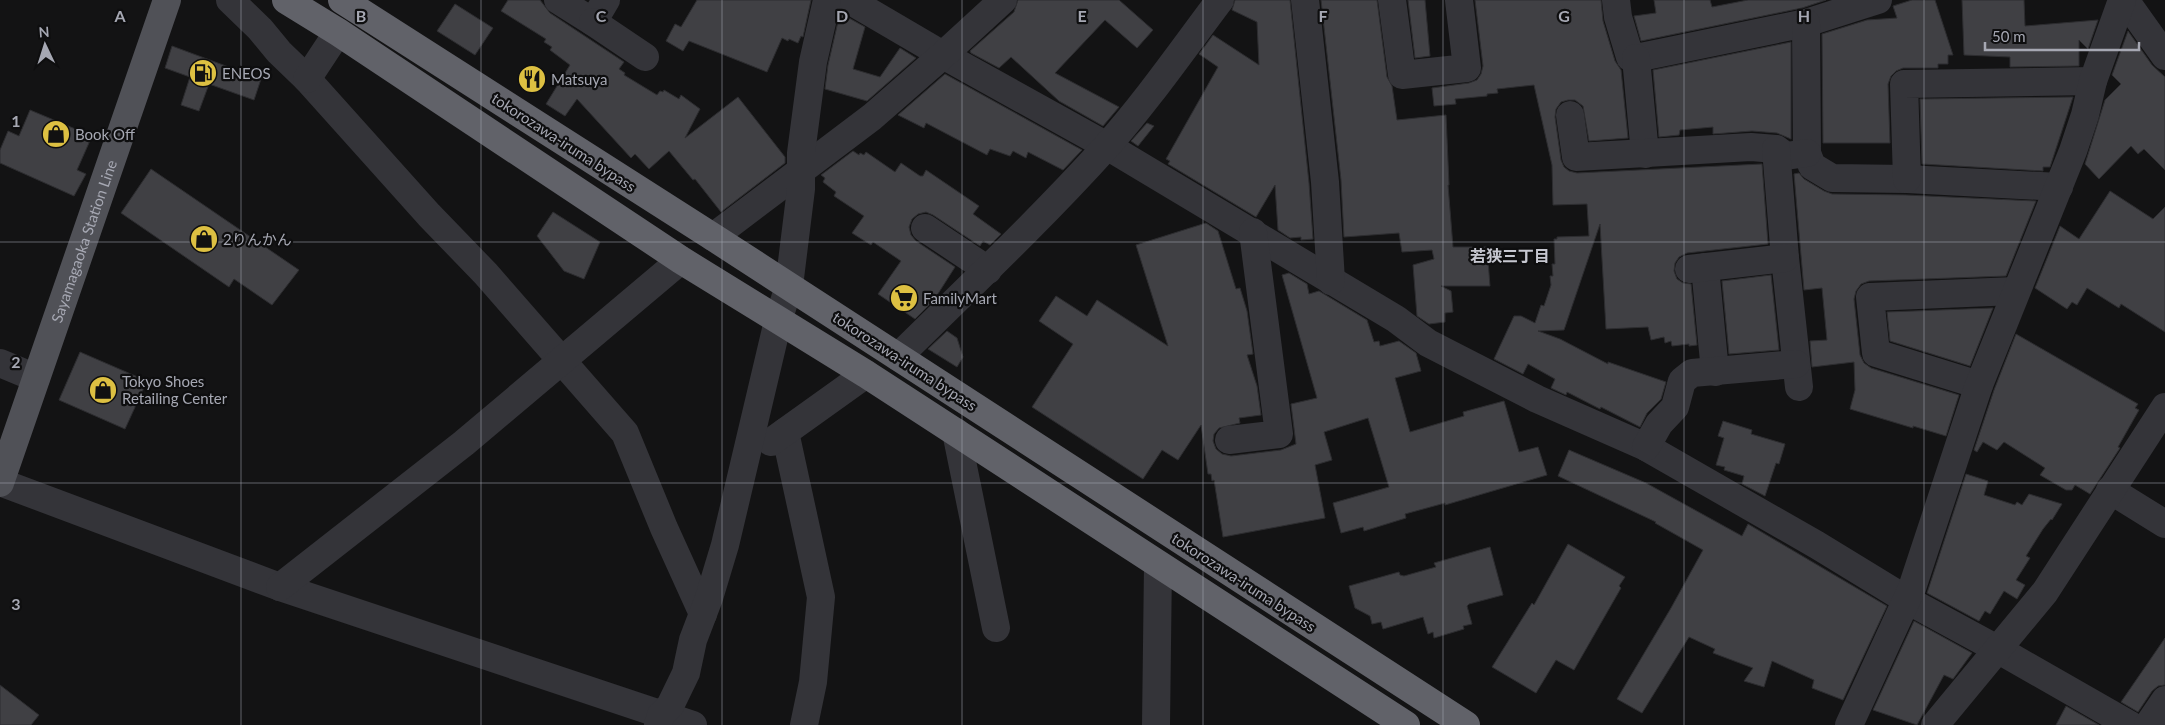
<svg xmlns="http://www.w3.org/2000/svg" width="2165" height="725" font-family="Lato,'Noto Sans JP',sans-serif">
<rect width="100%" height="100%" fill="#131314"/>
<g fill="#404044" stroke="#2d2d30">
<polygon points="508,0 540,0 550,13 624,62 619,69 625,73 624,75 657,95 660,91 663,92 664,90 679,99 681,95 700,109 685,138 738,97 785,157 785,163 721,212 695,179 693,180 669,151 649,169 635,154 631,158 577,99 565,116 546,104 570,65 550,50 552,47 544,42 546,39 501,11"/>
<polygon points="697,0 811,0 803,37 801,36 798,43 789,39 788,41 782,38 767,72 689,41 683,51 666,41 675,24 681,27"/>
<polygon points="1018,0 1119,0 1153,30 1137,48 1105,20 1055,73 1119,107 1103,126 1059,101 1011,57 999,68 971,53 970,51 1014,12"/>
<polygon points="1235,0 1290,0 1309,183 1313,239 1301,240 1301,237 1290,238 1278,230 1275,185 1256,217 1168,164 1170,161 1166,159 1218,67 1199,54 1213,35 1259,65 1257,22 1232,10"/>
<polygon points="1321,0 1377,0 1387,77 1392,86 1397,120 1446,115 1449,185 1448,185 1453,247 1487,247 1490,286 1441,286 1451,291 1453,312 1445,313 1445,322 1429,324 1417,316 1413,265 1434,259 1432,250 1402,252 1399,233 1344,237 1341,180"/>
<polygon points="1408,0 1425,0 1430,56 1415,58"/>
<polygon points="1475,0 1601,0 1603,21 1615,61 1621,70 1628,138 1589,141 1583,106 1575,100 1568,100 1561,102 1556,109 1555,117 1561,160 1564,167 1569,171 1577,173 1762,164 1768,244 1687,253 1679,257 1675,263 1674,271 1677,279 1683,283 1691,284 1697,345 1689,346 1689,344 1672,346 1671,341 1665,343 1664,337 1651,340 1648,327 1606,329 1600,224 1564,330 1538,331 1560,339 1608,364 1608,362 1666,382 1661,399 1647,413 1640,427 1601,407 1600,409 1567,392 1566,395 1551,388 1555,379 1528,364 1523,374 1494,359 1514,316 1521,316 1535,323 1541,305 1544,306 1551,285 1550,276 1553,276 1552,264 1555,264 1554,239 1557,239 1557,237 1589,236 1587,204 1553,205 1552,165 1534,85 1497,89 1498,93 1487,94 1487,96 1455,99 1456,104 1434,106 1432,88 1469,83 1477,80 1481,74 1483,66"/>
<polygon points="1654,0 1710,0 1712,7 1748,0 1826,0 1802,8 1641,41 1634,16 1656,13"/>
<polygon points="1912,0 1935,0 1953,55 1948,55 1948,64 1938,64 1938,68 1903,68 1896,71 1891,76 1888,84 1890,143 1823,143 1822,34 1867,20 1897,18 1893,6"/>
<polygon points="1962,0 2024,0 2025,26 2098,20 2088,49 2079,40 2079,66 2010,67 2010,57 1964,55"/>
<polygon points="455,4 493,28 475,55 437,31"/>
<polygon points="840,13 865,27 853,69 880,77 900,48 916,58 867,101 825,89 828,65"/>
<polygon points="2128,31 2152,65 2165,77 2165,170 2144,149 2138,154 2131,146 2099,179 2085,164 2105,100 2121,84 2112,75"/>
<polygon points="1791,42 1791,139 1777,133 1752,131 1713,134 1713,127 1680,130 1679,135 1659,137 1653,70"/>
<polygon points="172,46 261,79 254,100 209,84 199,111 181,105 190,77 165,68"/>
<polygon points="945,74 1082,150 1081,151 1063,170 1028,152 1026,158 1013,151 1010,156 990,149 987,155 926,123 924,128 898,115"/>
<polygon points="2073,97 2050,167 2043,167 2043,171 1922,164 1920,99"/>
<polygon points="30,110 92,136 77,170 86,174 74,196 0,163 0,150 8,131 19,136"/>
<polygon points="1147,123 1154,126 1138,146 1131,141"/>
<polygon points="853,151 859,155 860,153 864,155 866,152 895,172 901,163 920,176 923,176 926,170 979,206 973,214 1001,234 990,245 983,241 980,246 933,215 926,212 918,214 912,219 909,227 911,235 916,241 955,267 934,300 915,319 878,294 901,261 873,242 871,245 852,233 864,216 834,196 836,192 823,182 825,178 821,175"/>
<polygon points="151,169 299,270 272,305 234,279 229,287 121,213"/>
<polygon points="1799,173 1804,179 1824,191 1832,194 1906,195 2036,201 2006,276 1869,281 1861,284 1856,291 1854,299 1860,355 1864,363 1871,368 1959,395 1946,436 1913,426 1913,428 1850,409 1855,390 1854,362 1812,367 1810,341 1827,340 1822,288 1804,290 1794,174"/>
<polygon points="2110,191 2153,219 2165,207 2165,332 2121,304 2119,308 2087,288 2077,305 2072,302 2067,309 2035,288 2060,226 2079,239"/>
<polygon points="553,212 600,242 584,279 564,271 537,236"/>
<polygon points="1206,223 1218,231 1236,289 1240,288 1247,311 1253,354 1247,355 1257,386 1261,415 1239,418 1240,423 1219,428 1214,434 1213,441 1216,449 1222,454 1231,456 1281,450 1296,444 1291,404 1317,398 1282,275 1289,273 1307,284 1309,294 1319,291 1367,320 1374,342 1379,341 1380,346 1399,341 1416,353 1421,371 1395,378 1410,432 1464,416 1463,412 1504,401 1519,452 1538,447 1547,475 1445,505 1445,503 1405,514 1406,518 1364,531 1363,527 1341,533 1333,503 1389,487 1368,418 1324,432 1332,460 1315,465 1325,518 1223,537 1214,480 1212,481 1211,474 1208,474 1201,425 1178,460 1162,450 1143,479 1032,407 1073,344 1039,321 1056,296 1087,316 1097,300 1168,346 1136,245"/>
<polygon points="1771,275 1779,350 1729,354 1722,281"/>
<polygon points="1993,308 1970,366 1890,341 1887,312"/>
<polygon points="947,331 957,338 963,357 957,367 928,349"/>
<polygon points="2016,334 2138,404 2135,408 2139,410 2118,447 2120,448 2090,494 2075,485 2072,490 2066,490 2040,475 2045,468 2004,442 1997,450 1983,442 1977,452 1974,450 1994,390"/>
<polygon points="80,352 147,381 125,429 59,400"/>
<polygon points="1723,421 1752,430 1751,434 1785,444 1779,464 1776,463 1765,496 1742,484 1744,476 1724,470 1725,467 1716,465 1724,438 1718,436"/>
<polygon points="1569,450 1646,483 1742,536 1748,524 1887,606 1843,700 1812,688 1814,680 1772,661 1764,687 1744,681 1753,668 1713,653 1715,649 1689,637 1642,713 1617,699 1671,608 1703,550 1655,523 1656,522 1558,476"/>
<polygon points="1966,474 1988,481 1984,495 2015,505 2017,502 2022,505 2029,494 2062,504 2052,520 2051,519 2043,529 2026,556 2030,558 2016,580 2025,585 2017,599 2004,591 1990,614 1985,611 1979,621 1927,593"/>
<polygon points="1568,544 1625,577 1619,586 1621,588 1574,670 1556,660 1536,693 1492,667 1532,603 1534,605"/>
<polygon points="1490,547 1503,595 1469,604 1467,606 1472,624 1463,626 1464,629 1434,638 1433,632 1428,634 1423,617 1383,629 1381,622 1372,624 1370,616 1355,608 1349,586 1399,572 1400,575 1404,576 1436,567 1434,563"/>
<polygon points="1914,621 1972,653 1953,679 1944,675 1917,725 1873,710"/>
<polygon points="2165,638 2165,685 2158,686 2152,691 2138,712 2121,702"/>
<polygon points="0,685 39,715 31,725 0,725"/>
<polygon points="2066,706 2099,725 2056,725"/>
</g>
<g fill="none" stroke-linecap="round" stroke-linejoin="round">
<g stroke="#343439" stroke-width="28">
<polyline points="230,0 260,29 279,52 307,79 429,215 486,274 625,433 664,528 703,614"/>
<polyline points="558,0 593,22 606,0"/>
<polyline points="849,0 943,55 1107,146 1396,319 1428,343 1537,399 1646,447 1817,545 1907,600 1999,650 2130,725"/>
<polyline points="1305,0 1325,182 1331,281"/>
<polyline points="1392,0 1402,75 1467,68 1459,0"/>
<polyline points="1616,0 1618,17 1630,57 1636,58 1806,23 1878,0"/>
<polyline points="2125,0 2165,56"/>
<polyline points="593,22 645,57"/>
<polyline points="1806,23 1807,153 1812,166 1832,178 1907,179 2059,187"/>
<polyline points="1636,58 1645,154"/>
<polyline points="307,79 338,32"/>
<polyline points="1570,115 1576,157 1751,147 1776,149 1786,156 1807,153"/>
<polyline points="1776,149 1785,258 1799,387"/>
<polyline points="1907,179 1904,84 2093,81"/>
<polyline points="925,228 988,270"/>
<polyline points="713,237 872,117 943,55 1003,0"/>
<polyline points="1705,267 1715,372"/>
<polyline points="1689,269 1785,258"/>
<path d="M898 357C968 288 1040 220 1106 147 1147 101 1183 49 1220 0"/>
<polyline points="0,363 36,378"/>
<polyline points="1979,385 1876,353 1870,297 2015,291"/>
<polyline points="785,432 821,597 813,682 804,725"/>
<polyline points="956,432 996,628"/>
<polyline points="1229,440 1279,434 1253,232"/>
<polyline points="771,442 866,374"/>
<polyline points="1646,447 1659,424 1675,407 1682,381 1692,373 1796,364"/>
<polyline points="0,482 280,587 693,725"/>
<polyline points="2110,490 2165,524"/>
<polyline points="280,587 464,443 681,260"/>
<polyline points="658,725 661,715 670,706 686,673 693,640 709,598 725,545 778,321 789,286 801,189 801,153 813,62 827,0"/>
<polyline points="1156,725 1158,565"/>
<polyline points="1849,725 1912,588 1979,385 2073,151 2085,115 2093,81 2122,0"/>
<polyline points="1935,725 2045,592 2165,407"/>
<polyline points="2148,725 2165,700"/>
</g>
<path stroke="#505157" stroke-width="28" id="s1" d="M0 483 167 0"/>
<g stroke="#616269" stroke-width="28">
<polyline points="286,0 338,32 681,260 866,374 1406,725"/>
<polyline points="342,0 713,237 1466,725"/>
</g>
</g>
<path fill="none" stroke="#a6a8b3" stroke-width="1" stroke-opacity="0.55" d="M241 0V725M481 0V725M722 0V725M962 0V725M1203 0V725M1443 0V725M1684 0V725M1924 0V725M0 242H2165M0 483H2165"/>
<defs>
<symbol id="fuel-disc" viewBox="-11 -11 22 22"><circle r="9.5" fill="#ddc042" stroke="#0e0e0f"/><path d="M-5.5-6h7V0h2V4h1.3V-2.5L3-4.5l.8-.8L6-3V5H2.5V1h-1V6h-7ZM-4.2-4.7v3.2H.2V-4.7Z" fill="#111"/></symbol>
<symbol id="restaurant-disc" viewBox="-11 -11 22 22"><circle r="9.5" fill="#ddc042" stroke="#0e0e0f"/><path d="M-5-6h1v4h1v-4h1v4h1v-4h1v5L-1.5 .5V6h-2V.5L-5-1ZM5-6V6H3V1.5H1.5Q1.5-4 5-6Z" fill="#111"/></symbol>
<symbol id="shop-disc" viewBox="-11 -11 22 22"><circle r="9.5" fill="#ddc042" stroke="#0e0e0f"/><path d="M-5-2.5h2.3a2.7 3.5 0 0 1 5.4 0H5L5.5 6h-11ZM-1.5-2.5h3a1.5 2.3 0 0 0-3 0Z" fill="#111"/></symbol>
<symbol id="supermarket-disc" viewBox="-11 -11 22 22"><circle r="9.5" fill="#ddc042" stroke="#0e0e0f"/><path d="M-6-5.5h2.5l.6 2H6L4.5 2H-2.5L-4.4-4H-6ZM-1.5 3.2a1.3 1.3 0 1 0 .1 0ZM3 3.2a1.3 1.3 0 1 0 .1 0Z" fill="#111"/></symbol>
</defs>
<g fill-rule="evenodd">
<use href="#fuel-disc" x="187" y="57" width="32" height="32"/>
<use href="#restaurant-disc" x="516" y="63" width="32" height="32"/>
<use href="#shop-disc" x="40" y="118" width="32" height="32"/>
<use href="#shop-disc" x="188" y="223" width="32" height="32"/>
<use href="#supermarket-disc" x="888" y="282" width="32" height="32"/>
<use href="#shop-disc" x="87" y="374" width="32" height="32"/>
</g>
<g text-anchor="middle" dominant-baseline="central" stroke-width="4.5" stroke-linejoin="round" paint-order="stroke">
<g font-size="15" fill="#a6a8b3" stroke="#0e0e0f" text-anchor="start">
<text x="222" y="73">ENEOS</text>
<text x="551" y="79">Matsuya</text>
<text x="75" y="134">Book Off</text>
<text x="223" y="239">2りんかん</text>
<text x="923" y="298">FamilyMart</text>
<text x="122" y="381">Tokyo Shoes<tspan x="122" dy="17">Retailing Center</tspan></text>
</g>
<g font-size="15" fill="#a6a8b3" stroke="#0e0e0f">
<text transform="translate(564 142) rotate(33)">tokorozawa-iruma bypass</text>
<text stroke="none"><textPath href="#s1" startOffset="256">Sayamagaoka Station Line</textPath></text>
<text transform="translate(905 361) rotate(33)">tokorozawa-iruma bypass</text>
<text transform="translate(1244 582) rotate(33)">tokorozawa-iruma bypass</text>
</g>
<g font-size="16" font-weight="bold" fill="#c6c7d0" stroke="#0e0e0f">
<text x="1510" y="255">若狭三丁目</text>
</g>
</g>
<g font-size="16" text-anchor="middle" font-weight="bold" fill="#a6a8b3" stroke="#0e0e0f" stroke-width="4.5" stroke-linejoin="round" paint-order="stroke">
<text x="120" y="22">A</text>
<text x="361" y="22">B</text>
<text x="601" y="22">C</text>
<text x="842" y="22">D</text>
<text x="1082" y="22">E</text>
<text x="1323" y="22">F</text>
<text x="1564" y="22">G</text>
<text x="1804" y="22">H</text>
<text x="16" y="127">1</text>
<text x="16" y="368">2</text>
<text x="16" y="610">3</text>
</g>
<g transform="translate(45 45) rotate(356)" stroke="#0e0e0f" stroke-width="4" paint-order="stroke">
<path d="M0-4L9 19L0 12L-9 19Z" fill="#a6a8b3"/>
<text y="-8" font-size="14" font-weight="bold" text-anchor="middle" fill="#a6a8b3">N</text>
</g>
<path d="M1985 42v8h154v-8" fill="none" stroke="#a6a8b3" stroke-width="2.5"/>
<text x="1992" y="42" font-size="15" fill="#a6a8b3" stroke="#0e0e0f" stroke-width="4" paint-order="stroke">50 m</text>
</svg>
